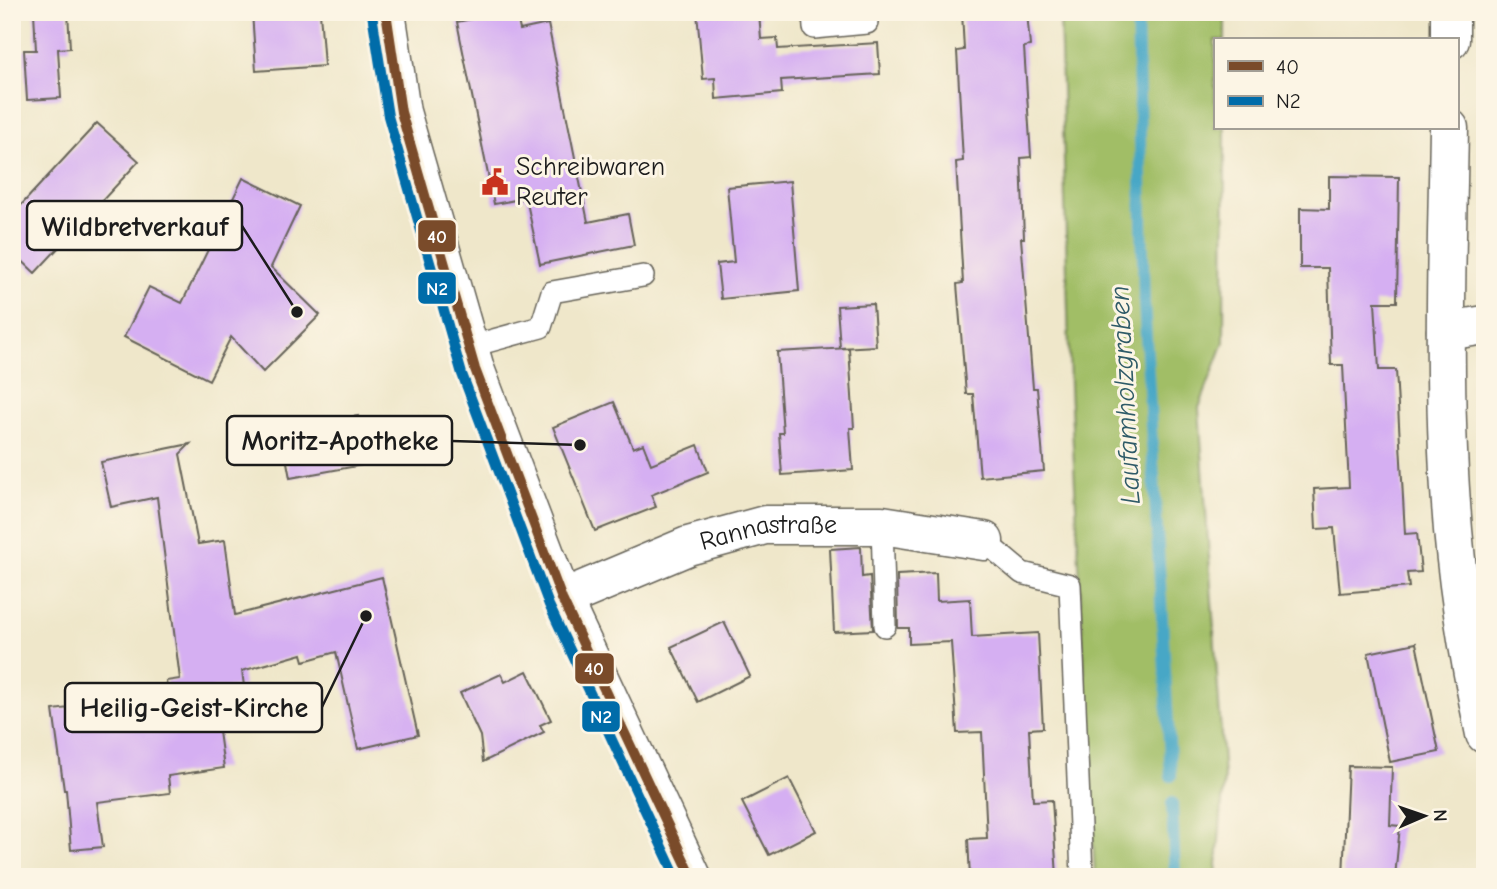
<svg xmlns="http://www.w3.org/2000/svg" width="1497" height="889" font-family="'Comic Neue',sans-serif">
<rect width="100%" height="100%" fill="#fcf5e5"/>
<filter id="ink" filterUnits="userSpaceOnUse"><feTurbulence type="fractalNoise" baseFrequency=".0143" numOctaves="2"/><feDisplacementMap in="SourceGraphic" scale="14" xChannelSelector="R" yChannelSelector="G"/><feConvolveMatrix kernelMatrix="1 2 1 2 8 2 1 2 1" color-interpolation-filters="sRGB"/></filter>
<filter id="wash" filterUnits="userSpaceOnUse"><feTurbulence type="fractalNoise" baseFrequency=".00686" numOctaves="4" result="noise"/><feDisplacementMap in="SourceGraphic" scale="28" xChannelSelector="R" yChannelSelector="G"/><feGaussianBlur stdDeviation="1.57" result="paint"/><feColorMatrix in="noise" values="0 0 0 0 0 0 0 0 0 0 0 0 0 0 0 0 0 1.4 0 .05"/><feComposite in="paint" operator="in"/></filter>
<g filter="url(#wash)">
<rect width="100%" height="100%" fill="#efe7ca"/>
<polygon fill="#a1be66" stroke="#5e6d41" stroke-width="2" points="1060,12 1225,12 1225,40 1215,40 1215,128 1225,128 1224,342 1199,408 1224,778 1216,877 1095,877 1070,388"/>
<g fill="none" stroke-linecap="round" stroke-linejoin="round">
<g stroke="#47a7c6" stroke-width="12">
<polyline points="1137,12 1144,302 1171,776"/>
<polyline points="1172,803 1175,877"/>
</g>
</g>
<g id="blocks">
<g fill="#d5aff2">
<polygon points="34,12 68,12 70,48 58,49 61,98 27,100 24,50 36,50"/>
<polygon points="252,12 320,12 324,66 256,71"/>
<polygon points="506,12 516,12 520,30 548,24 588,222 628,214 634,245 540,264 526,198 494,204 457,22"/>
<polygon points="697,12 759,12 761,39 777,38 778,49 878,43 880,74 781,80 782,93 716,99 715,78 703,79"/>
<polygon points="962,12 1027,12 1030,46 1024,47 1031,157 1021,158 1024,238 1021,238 1033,388 1037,388 1044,471 980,477 973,394 966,394 957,284 963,283 956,162 963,161 957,51 964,50"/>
<polygon points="97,123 139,161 35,273 12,251 12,215"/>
<polygon points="1329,176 1399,177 1397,302 1375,302 1379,370 1396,370 1405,534 1417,533 1421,572 1407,573 1409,587 1340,593 1334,528 1316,529 1314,489 1349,487 1343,365 1331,365 1328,268 1300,268 1300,208 1329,209"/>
<polygon points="243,178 300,206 271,267 320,315 263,372 231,337 209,380 124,337 149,287 182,303"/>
<polygon points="790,181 799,291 721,299 717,264 734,262 727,187"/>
<polygon points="873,304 876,346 840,348 837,306"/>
<polygon points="849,348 854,428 850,428 853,470 782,475 779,433 783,433 777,352"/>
<polygon points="614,402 633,448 643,444 651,464 698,445 708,472 651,495 656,507 595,531 553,427"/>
<polygon points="358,416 368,464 290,478 281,430"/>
<polygon points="190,444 180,454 198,544 225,540 235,615 382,577 418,735 358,749 336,652 304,661 302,654 242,671 244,686 213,688 224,768 168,776 170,793 97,802 103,847 71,850 66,790 64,790 53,710 168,695 166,681 180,679 157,497 111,507 101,462"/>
<polygon points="861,547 862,577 870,576 873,630 834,632 830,549"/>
<polygon points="936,573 937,601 970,599 972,637 1038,633 1043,728 1029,729 1033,801 1052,800 1057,877 970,877 968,839 987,838 982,732 957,733 951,642 909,644 909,628 898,628 897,575"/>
<polygon points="724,622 750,676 698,702 671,647"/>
<polygon points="1416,643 1439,752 1390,762 1368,653"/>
<polygon points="527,671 551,720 540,725 544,732 483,762 480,736 460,693 501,674 505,682"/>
<polygon points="1348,766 1392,767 1390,825 1400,826 1395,877 1343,877"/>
<polygon points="789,778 816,831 769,855 742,802"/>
</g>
</g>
</g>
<g filter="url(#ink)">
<use href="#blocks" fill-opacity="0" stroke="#666359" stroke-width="2"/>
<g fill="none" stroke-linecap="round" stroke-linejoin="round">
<defs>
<g id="service">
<polyline points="813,12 814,28 867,23"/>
<polyline points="468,347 541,327 552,292 643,276"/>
<polyline points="882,525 885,626"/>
<polyline points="984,541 1022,573 1070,585 1082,875"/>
</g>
<g id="minor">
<polyline points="386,12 401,112 475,369 562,599 692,877"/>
<polyline points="1450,40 1450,12"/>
<path d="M1449 128C1447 253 1442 379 1451 504 1456 580 1469 659 1485 734"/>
<polyline points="1446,331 1485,325"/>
<path id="s1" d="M562 599 688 546 765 525H882L984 541"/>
</g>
</defs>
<use href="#service" stroke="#666359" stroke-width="24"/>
<use href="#minor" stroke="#666359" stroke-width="41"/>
<use href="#service" stroke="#fff" stroke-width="21"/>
<use href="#minor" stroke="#fff" stroke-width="38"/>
<defs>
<polyline id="bus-1" points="386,12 401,112 475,369 562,599 692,877"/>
<polyline id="bus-2" points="372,14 388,116 462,374 549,605 676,877"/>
</defs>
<use href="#bus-1" stroke="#fcf5e5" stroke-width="16"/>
<use href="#bus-2" stroke="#fcf5e5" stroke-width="16"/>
<use href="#bus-1" stroke="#7a4b2a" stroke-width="10"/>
<use href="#bus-2" stroke="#006ca9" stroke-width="10"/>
</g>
</g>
<defs>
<symbol id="civic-bare" viewBox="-9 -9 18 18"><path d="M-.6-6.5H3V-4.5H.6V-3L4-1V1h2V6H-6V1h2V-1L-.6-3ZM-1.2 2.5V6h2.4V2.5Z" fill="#c8321e" stroke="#fcf5e5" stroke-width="2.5" paint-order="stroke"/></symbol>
</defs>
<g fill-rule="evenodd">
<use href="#civic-bare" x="476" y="163" width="38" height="38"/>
</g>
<g text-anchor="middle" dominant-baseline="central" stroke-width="6" stroke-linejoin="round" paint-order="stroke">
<g font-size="26" fill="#1c1c1c" stroke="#fcf5e5" text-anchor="start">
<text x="516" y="167">Schreibwaren<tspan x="516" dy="30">Reuter</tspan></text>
</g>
<g font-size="26" fill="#1c1c1c" stroke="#fcf5e5">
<text stroke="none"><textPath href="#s1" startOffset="219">Rannastraße</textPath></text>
</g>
<g font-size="28" font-style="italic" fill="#2f5b68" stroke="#fcf5e5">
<text transform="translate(1125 395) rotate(-93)">Laufamholzgraben</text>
</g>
</g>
<path fill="none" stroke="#1c1c1c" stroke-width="2.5" d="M297 312L242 226M580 445L452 441M366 616L322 707"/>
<g fill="#1c1c1c" stroke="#fcf5e5" stroke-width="2.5">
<circle cx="297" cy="312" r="7"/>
<circle cx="580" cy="445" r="7"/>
<circle cx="366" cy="616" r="7"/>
</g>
<g fill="#fcf5e5" stroke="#1c1c1c" stroke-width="2.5">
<rect x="27" y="201" width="215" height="49" rx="7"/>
<rect x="227" y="416" width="225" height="49" rx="7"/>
<rect x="65" y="683" width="257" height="49" rx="7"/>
</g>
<g font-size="28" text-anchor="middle" font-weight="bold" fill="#1c1c1c">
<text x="135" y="236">Wildbretverkauf</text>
<text x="340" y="450">Moritz-Apotheke</text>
<text x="194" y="717">Heilig-Geist-Kirche</text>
</g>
<g stroke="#fcf5e5" stroke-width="2.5">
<rect x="417" y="219" width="40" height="34" rx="7" fill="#7a4b2a"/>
<rect x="417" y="271" width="40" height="34" rx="7" fill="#006ca9"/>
<rect x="574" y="652" width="41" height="33" rx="7" fill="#7a4b2a"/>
<rect x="581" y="700" width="40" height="33" rx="7" fill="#006ca9"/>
</g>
<g font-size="19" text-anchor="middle" font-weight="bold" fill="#fff">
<text x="437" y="243">40</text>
<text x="437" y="295">N2</text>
<text x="594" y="675">40</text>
<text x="601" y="723">N2</text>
</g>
<rect width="1497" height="889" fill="none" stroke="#fcf5e5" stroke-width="42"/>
<rect x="1214" y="38" width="245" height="91" fill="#fcf5e5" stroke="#a29e95" stroke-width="2"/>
<rect x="1228" y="61" width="35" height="10" fill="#7a4b2a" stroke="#a29e95" stroke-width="2"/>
<text x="1276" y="74" font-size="21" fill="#1c1c1c">40</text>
<rect x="1228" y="96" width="35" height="10" fill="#006ca9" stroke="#a29e95" stroke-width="2"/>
<text x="1276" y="108" font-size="21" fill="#1c1c1c">N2</text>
<g transform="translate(1424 816) rotate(88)" stroke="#fcf5e5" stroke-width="5" paint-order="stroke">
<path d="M0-5L12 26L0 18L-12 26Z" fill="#1c1c1c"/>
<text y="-10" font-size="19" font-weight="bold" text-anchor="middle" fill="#1c1c1c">N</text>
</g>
</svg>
